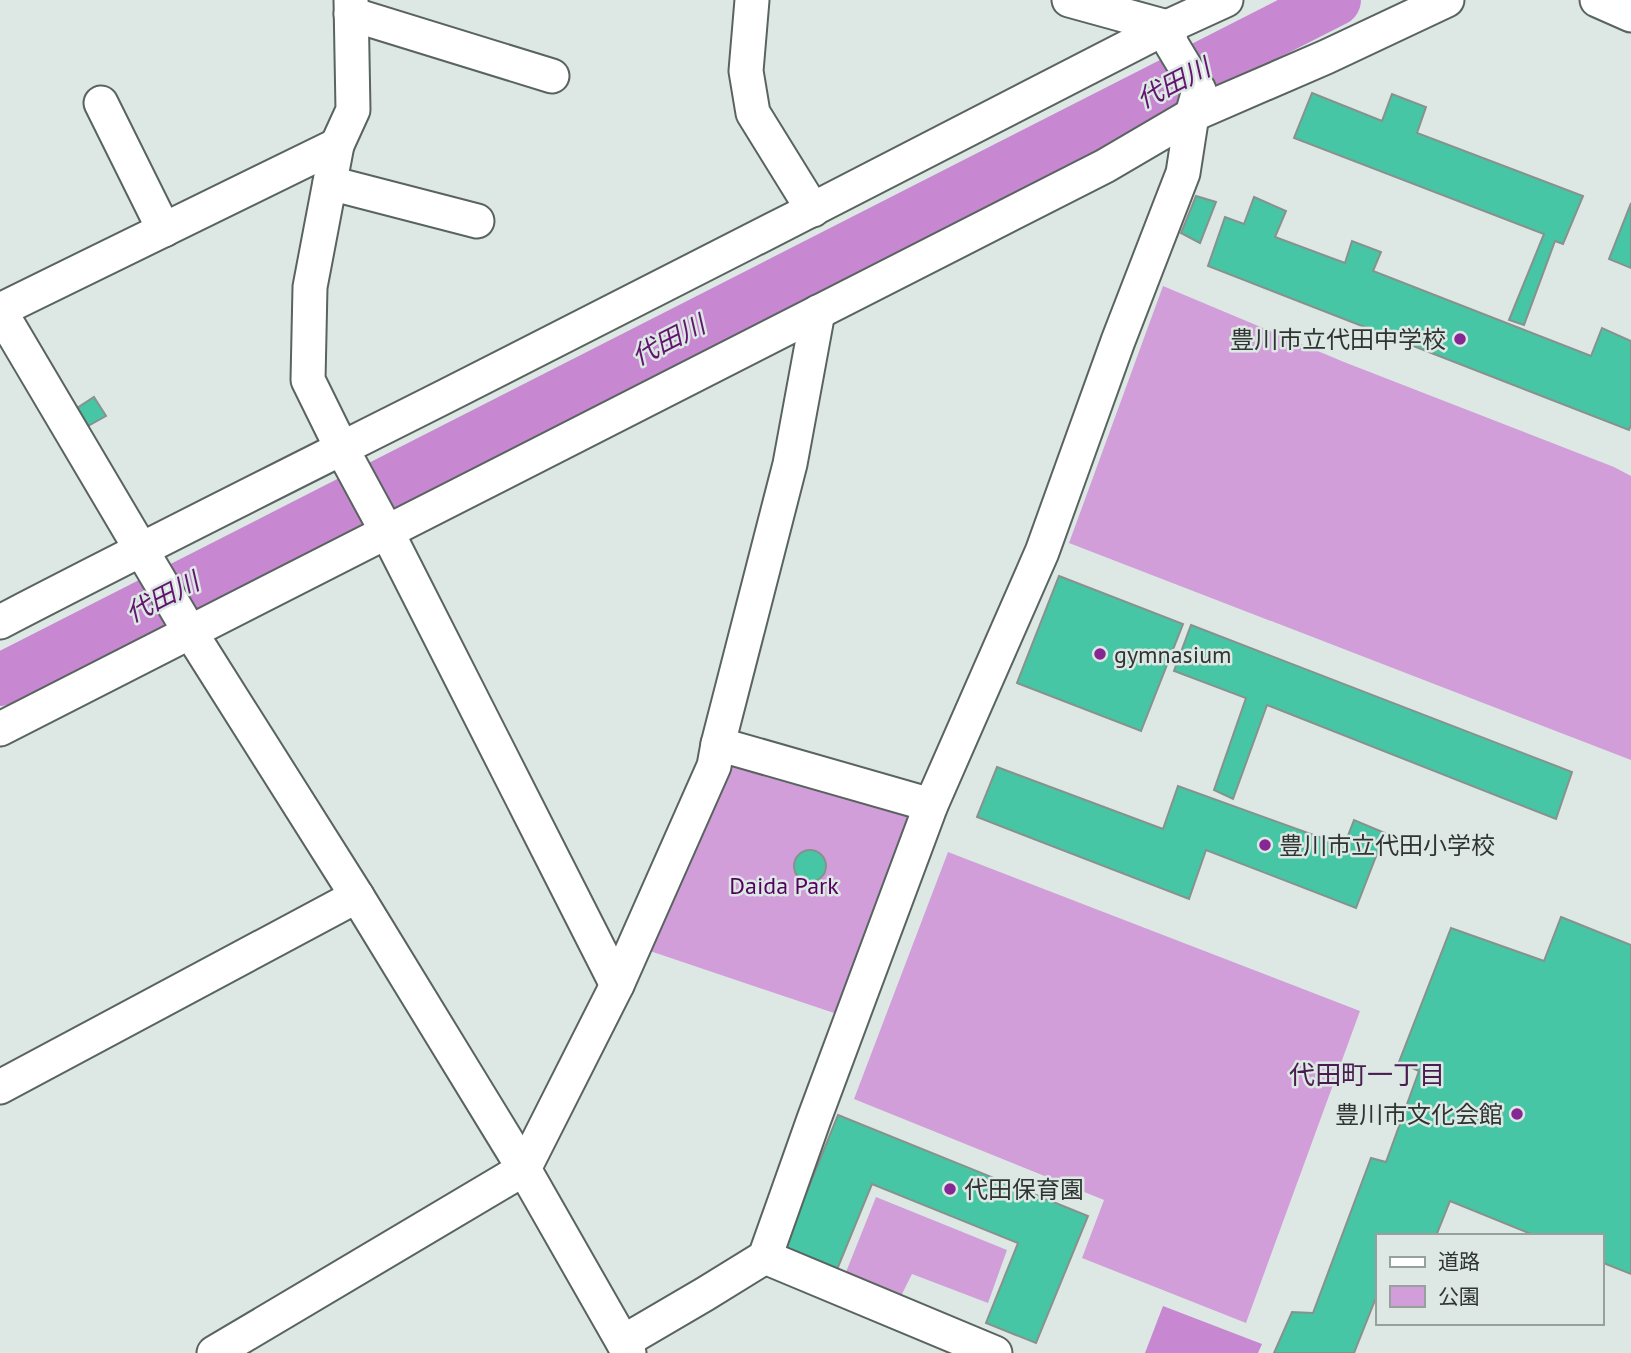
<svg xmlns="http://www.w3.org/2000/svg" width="1631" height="1353" font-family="'PT Sans','Noto Sans JP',sans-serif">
<rect width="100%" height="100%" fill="#dde8e4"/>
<g fill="#d19ed9">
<polygon points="1163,286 1344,362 1614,467 1631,476 1631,760 1069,543"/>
<polygon points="738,761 906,809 914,824 837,1014 650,951 727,769"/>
<polygon points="948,852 1360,1011 1246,1323 1082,1258 1104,1200 854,1099"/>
<polygon points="876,1197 1007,1250 988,1303 912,1274 901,1296 846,1272"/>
</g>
<polygon fill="#c788d1" points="1163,1306 1262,1344 1258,1353 1145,1353"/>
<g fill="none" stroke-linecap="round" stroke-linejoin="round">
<polyline stroke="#c788d1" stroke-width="52" points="0,680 1335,0"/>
</g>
<g fill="#46c6a4" stroke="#87928e" stroke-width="2">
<polygon points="1312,93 1382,121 1392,94 1426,107 1417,133 1583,196 1563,244 1555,241 1524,325 1509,320 1544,234 1294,138"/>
<polygon points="1196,196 1216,202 1200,243 1181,233"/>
<polygon points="1254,197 1286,211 1275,237 1345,263 1352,241 1381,252 1373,271 1591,356 1602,328 1631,341 1631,425 1629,430 1208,266 1225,217 1244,224"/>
<polygon points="1631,203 1631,268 1609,259"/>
<polygon points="94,397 106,416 88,426 77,408"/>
<polygon points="1059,576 1183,624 1141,731 1017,683"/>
<polygon points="1191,625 1572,772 1556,819 1267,705 1233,799 1214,790 1246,698 1174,671"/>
<polygon points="997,767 1163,829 1178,786 1344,846 1354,820 1385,833 1356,908 1206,850 1189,899 977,817"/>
<circle cx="810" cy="866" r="16"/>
<polygon points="1561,917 1631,945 1631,1274 1601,1262 1601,1236 1536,1236 1450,1201 1436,1236 1377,1236 1377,1295 1354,1353 1274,1353 1292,1312 1313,1313 1371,1158 1386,1162 1419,1071 1399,1062 1451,928 1544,961"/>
<polygon points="838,1115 1088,1216 1036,1343 986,1323 1018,1243 872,1184 836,1272 783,1250"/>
</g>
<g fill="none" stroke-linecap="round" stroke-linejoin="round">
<defs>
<g id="minor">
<polyline points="351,0 353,110 337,145 310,287 308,380 342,449 387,532 617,985"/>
<polyline points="752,0 746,71 753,113 813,210"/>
<polyline points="1069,0 1167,27"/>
<polyline points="1597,0 1631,15"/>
<polyline points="351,14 552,76"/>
<polyline points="101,103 164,230"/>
<polyline points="330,183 477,221"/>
<polyline points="0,310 337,145"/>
<polyline points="0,311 184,622 357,896 524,1169 629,1353"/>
<path d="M0 622C148 545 297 471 446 396 687 274 927 151 1167 27L1226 0"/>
<polyline points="0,729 1105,166 1192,115 1326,57 1447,0"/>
<polyline points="718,744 931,805"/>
<polyline points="0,1087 357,896"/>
<polyline points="765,1257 995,1353"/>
<polyline points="623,1342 705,1294 765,1257 814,1119 931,805 1042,552 1118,341 1183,173 1192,115 1199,90 1172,45 1167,27"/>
<polyline points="214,1353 524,1169 617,985 714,766 718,744 790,464 818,312"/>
</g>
</defs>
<use href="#minor" stroke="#59635f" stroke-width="37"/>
<use href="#minor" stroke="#fff" stroke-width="33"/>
</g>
<g fill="#852894" stroke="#dde8e4" stroke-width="2.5">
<circle cx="1460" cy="339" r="7"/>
<circle cx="1100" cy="654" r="7"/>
<circle cx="1265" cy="845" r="7"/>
<circle cx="1517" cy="1114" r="7"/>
<circle cx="950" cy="1189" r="7"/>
</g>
<g text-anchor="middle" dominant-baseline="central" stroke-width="5" stroke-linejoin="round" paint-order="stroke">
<g font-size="24" fill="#303533" stroke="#dde8e4" text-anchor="start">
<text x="1446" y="339" text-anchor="end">豊川市立代田中学校</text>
<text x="1114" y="654">gymnasium</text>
<text x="1279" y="845">豊川市立代田小学校</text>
<text x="1503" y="1114" text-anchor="end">豊川市文化会館</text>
<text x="964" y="1189">代田保育園</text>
</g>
<g font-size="24" fill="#540060" stroke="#dde8e4">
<text x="784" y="885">Daida Park</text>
</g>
<g font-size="26" font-style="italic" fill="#61156e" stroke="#dde8e4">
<text transform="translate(1173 83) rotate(-27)">代田川</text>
<text transform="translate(668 340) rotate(-27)">代田川</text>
<text transform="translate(162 597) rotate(-27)">代田川</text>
</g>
<g font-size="26" fill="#481c4f" stroke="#dde8e4">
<text x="1367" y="1074">代田町一丁目</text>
</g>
</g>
<rect x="1376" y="1234" width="228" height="91" fill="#dde8e4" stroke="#98a09d" stroke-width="2"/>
<rect x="1390" y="1257" width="35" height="10" fill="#ffffff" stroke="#98a09d" stroke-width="2"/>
<text x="1438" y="1269" font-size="21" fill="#303533">道路</text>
<rect x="1390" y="1286" width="35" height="21" fill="#d19ed9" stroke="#98a09d" stroke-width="2"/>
<text x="1438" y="1304" font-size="21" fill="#303533">公園</text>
</svg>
